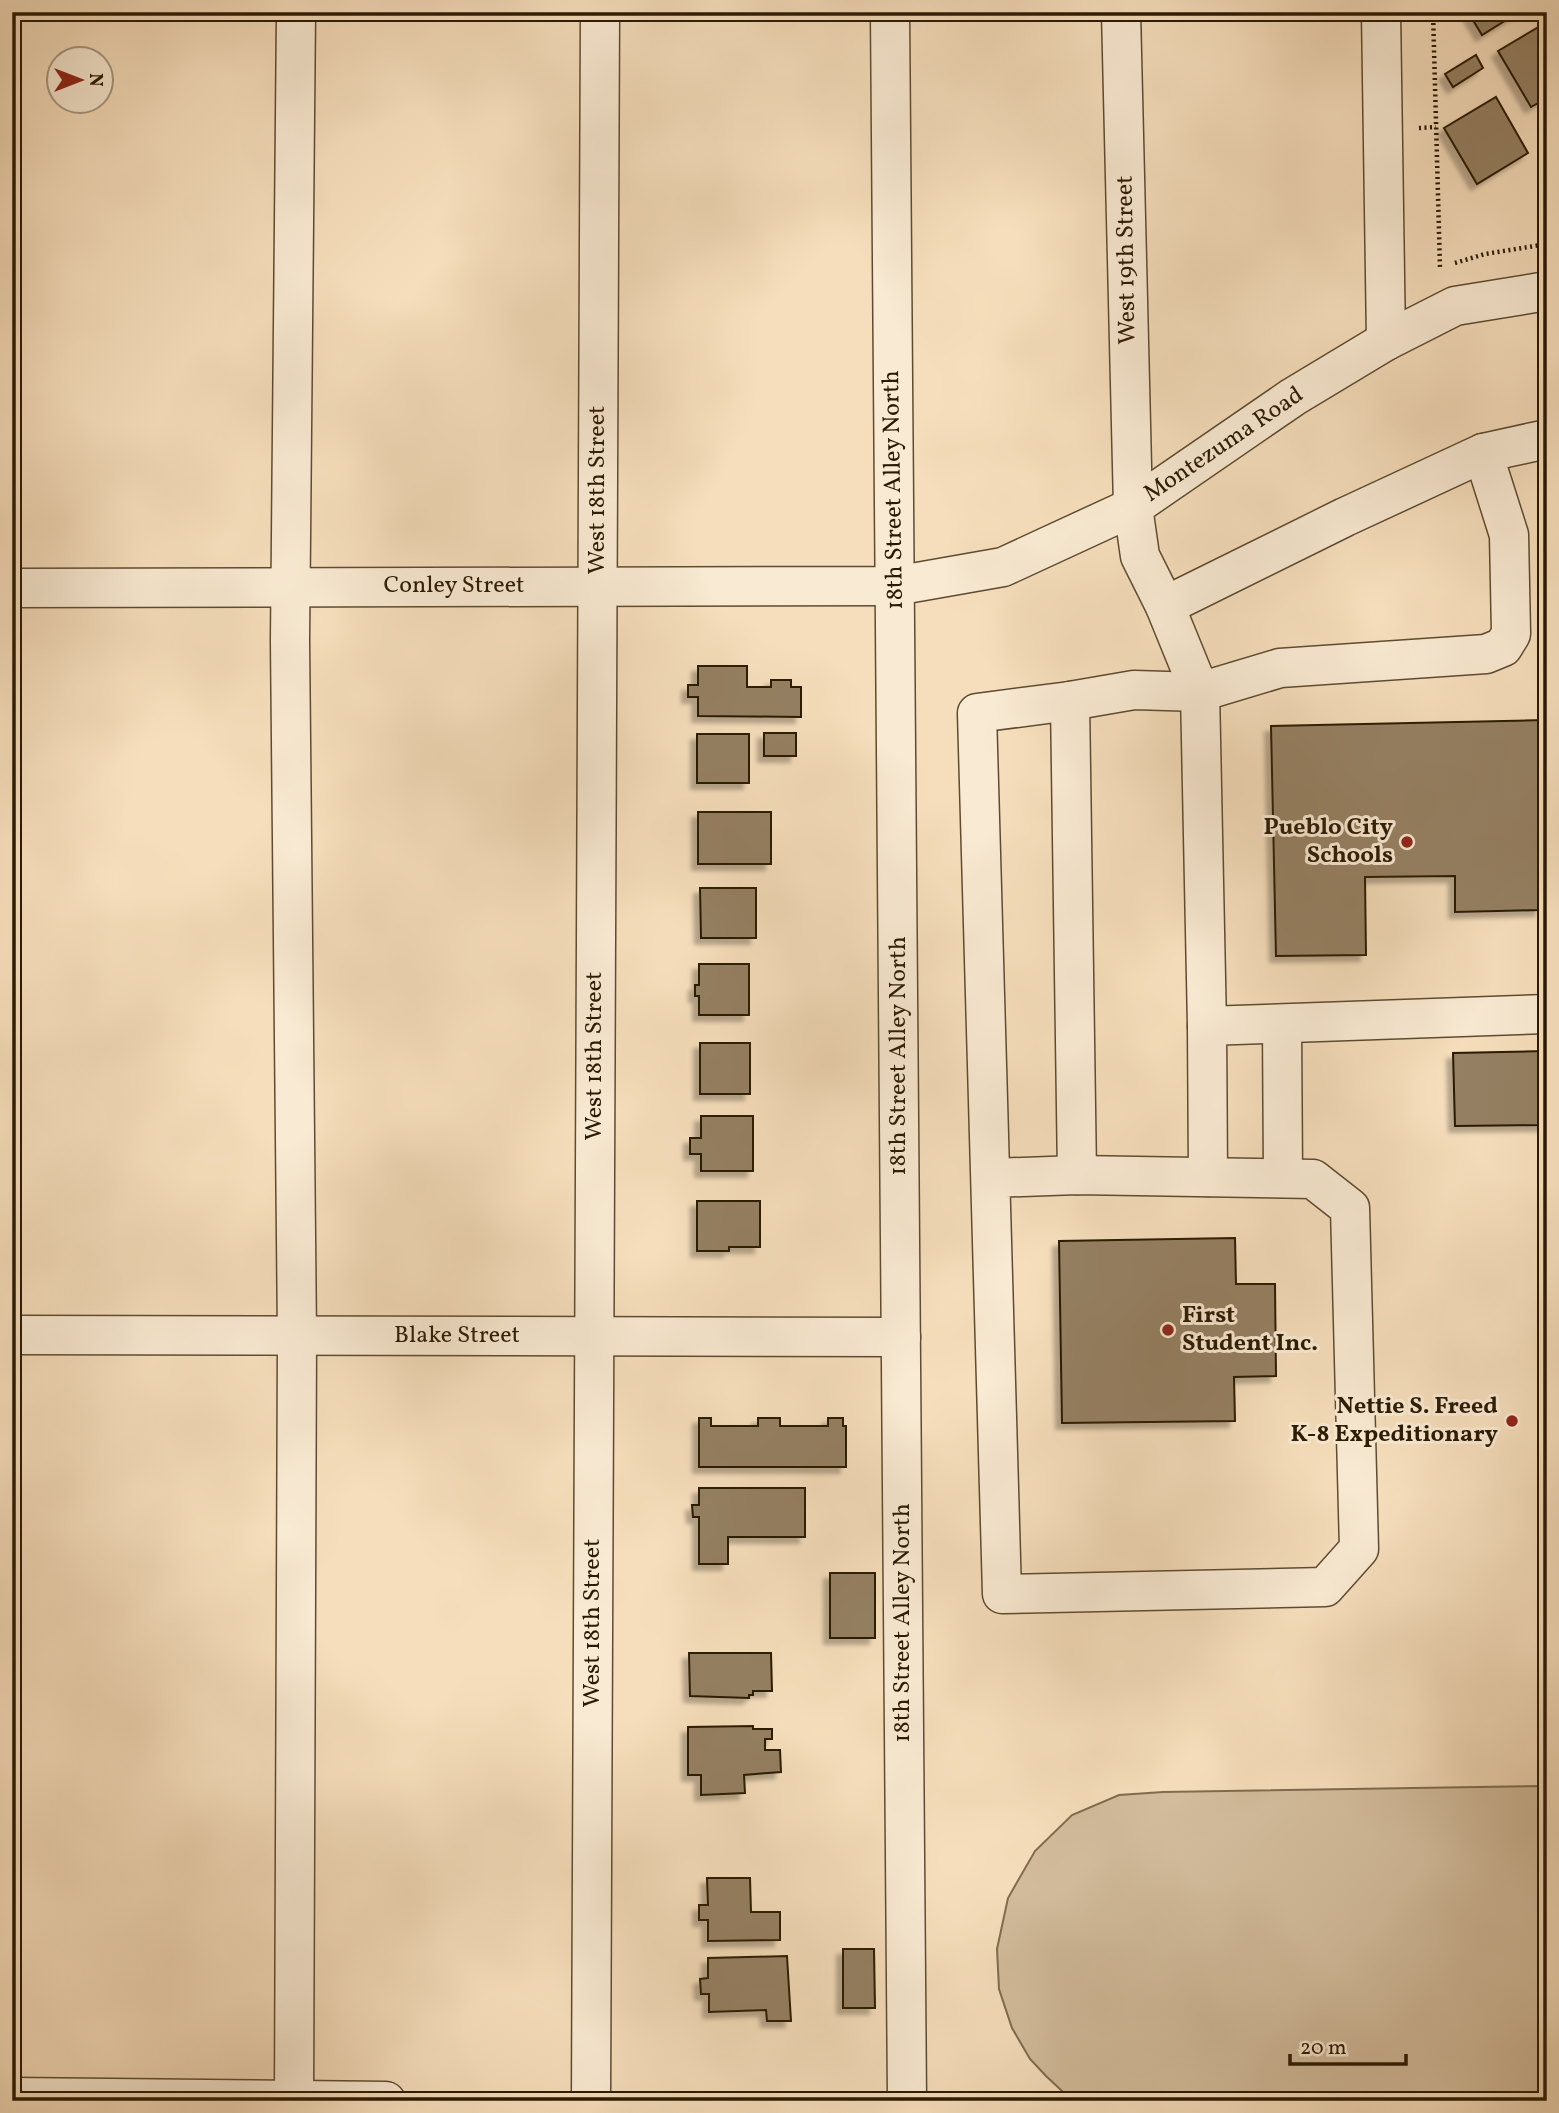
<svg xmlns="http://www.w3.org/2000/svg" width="1559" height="2113" font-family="Vollkorn,serif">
<defs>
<filter id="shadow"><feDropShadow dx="-6" dy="6" stdDeviation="2" flood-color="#0004"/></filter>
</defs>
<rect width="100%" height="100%" fill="#f6debc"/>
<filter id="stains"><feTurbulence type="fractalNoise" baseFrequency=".00286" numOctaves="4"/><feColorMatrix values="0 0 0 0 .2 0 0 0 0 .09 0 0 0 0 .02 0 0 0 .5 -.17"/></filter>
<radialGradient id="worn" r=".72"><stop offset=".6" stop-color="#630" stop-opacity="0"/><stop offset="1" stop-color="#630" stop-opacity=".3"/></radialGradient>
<polygon fill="#d3bd9d" stroke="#7f6c50" stroke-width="2" points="1547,1786 1547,2101 1082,2101 1063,2092 1046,2076 1030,2059 1012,2028 999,1989 997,1949 1008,1898 1035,1851 1072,1815 1119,1795 1163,1792"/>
<g fill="#958063" stroke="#2b1a03" stroke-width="2" filter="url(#shadow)">
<polygon points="1468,12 1519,12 1482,35"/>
<polygon points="1547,22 1547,98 1531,107 1498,51"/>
<polygon points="1476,55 1483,68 1453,87 1445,74"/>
<polygon points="1496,97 1528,153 1477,184 1444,128"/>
<polygon points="698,666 747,666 747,687 771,687 771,680 791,680 791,687 801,687 801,717 698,716 698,697 688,697 688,685 698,685"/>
<polygon points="1547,720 1547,807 1539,807 1541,910 1455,912 1455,876 1365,877 1366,955 1276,956 1271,726"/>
<rect x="764" y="733" width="32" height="23"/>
<rect x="697" y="734" width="52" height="49"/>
<rect x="698" y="812" width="73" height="52"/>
<polygon points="700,888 756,888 756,938 701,938"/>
<polygon points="699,964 749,964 749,1015 699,1015 699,996 695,996 695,985 699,985"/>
<rect x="700" y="1043" width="50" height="51"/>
<polygon points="1547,1051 1547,1125 1455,1126 1453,1053"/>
<polygon points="701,1116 753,1116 753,1171 701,1171 701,1154 690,1154 690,1138 701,1138"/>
<polygon points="697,1201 760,1201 760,1247 729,1247 729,1251 697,1251"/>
<polygon points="1235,1238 1236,1284 1275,1284 1276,1376 1234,1377 1235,1421 1062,1423 1059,1241"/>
<polygon points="699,1418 711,1418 711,1426 758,1426 758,1418 780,1418 780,1426 828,1426 828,1418 843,1418 843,1426 846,1426 846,1467 699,1467"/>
<polygon points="699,1488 805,1488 805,1537 728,1537 728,1564 699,1564 699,1517 693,1517 692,1505 699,1505"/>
<rect x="830" y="1573" width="45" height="65"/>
<polygon points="689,1653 771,1653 772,1691 753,1691 753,1695 749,1695 749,1698 690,1696"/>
<polygon points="753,1726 753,1729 772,1729 772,1739 765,1739 765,1750 780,1750 781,1772 744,1775 745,1793 701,1795 701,1775 688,1775 688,1727"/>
<polygon points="707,1878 750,1878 751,1912 780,1912 780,1940 708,1941 708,1920 699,1920 699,1905 708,1905"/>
<polygon points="843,1949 874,1949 875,2008 843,2008"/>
<polygon points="787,1956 791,2021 767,2021 766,2010 709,2012 709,1994 701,1994 700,1979 708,1978 708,1958"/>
</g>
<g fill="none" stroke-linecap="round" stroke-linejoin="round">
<defs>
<g id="minor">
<polyline points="890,12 907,2101"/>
<polyline points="1121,12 1133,507 1140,556 1165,606 1200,692 1207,1026 1547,1014"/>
<polyline points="1381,12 1386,341"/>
<polyline points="12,588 895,586 1003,567 1133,507 1293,397 1386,341 1455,306 1547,291"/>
<polyline points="1165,606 1345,517 1483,453 1547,439"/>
<polyline points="1282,1024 1283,1178"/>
<polyline points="1207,1026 1208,1177"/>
<polyline points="1077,1175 1070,701 1134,690 1200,692 1280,668 1486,654 1503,647 1511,634 1509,535 1483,453"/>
<polyline points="992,1178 1077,1175 1313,1179 1350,1208 1359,1549 1325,1587 1002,1594 977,713 1070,701"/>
<polyline points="12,1335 901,1337"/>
<polyline points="12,2097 386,2101"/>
<polyline points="294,2101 297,1336 290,641 296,12"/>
<polyline points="591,2101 600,12"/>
</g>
</defs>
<use href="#minor" stroke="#5e4b31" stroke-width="41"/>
<g stroke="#2b1a03" stroke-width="4.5" stroke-dasharray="2 3.5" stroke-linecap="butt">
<polyline points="1433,12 1440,268"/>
<polyline points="1419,128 1436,127"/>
<polyline points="1455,263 1485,254 1547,244"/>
</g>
<use href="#minor" stroke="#f9ead3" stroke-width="38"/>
</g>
<g fill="#8f2418" stroke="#f9ead3" stroke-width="2.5">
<circle cx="1407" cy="842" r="7"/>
<circle cx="1168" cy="1330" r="7"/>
<circle cx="1512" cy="1421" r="7"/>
</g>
<g text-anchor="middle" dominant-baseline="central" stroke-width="6" stroke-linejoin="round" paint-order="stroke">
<g font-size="24" fill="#2b1a03" stroke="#f9ead3">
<text transform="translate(1127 260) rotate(-91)">West 19th Street</text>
<text transform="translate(1224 445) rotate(-34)">Montezuma Road</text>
<text transform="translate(598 490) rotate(-90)">West 18th Street</text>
<text transform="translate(894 490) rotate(-91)">18th Street Alley North</text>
<text x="454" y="586">Conley Street</text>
<text transform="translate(595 1056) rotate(-90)">West 18th Street</text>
<text transform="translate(899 1056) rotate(-90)">18th Street Alley North</text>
<text x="457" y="1336">Blake Street</text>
<text transform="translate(593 1623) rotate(-90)">West 18th Street</text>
<text transform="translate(903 1623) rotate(-90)">18th Street Alley North</text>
</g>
<g font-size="24" font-weight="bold" fill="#2b1a03" stroke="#f9ead3" text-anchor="end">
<text x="1393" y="828">Pueblo City<tspan x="1393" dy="28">Schools</tspan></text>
<text x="1182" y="1316" text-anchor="start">First<tspan x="1182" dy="28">Student Inc.</tspan></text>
<text x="1498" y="1407">Nettie S. Freed<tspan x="1498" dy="28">K-8 Expeditionary</tspan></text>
</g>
</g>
<rect width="1559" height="2113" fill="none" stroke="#f6debc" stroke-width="42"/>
<rect x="14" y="14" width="1531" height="2085" fill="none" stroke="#2b1a03" stroke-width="3.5"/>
<rect x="21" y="21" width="1517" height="2071" fill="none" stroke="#2b1a03" stroke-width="2"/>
<g transform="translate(80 80) rotate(90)"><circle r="33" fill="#f9ead3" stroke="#a79780" stroke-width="2"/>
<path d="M0-5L12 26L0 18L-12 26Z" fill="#8f2418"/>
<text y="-10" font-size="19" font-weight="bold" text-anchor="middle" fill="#2b1a03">N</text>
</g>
<path d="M1290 2054v10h116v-10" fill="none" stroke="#2b1a03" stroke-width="3.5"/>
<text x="1300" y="2054" font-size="21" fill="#2b1a03" stroke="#f9ead3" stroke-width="5" paint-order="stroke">20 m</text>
<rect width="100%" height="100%" filter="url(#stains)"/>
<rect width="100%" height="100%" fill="url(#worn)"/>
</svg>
